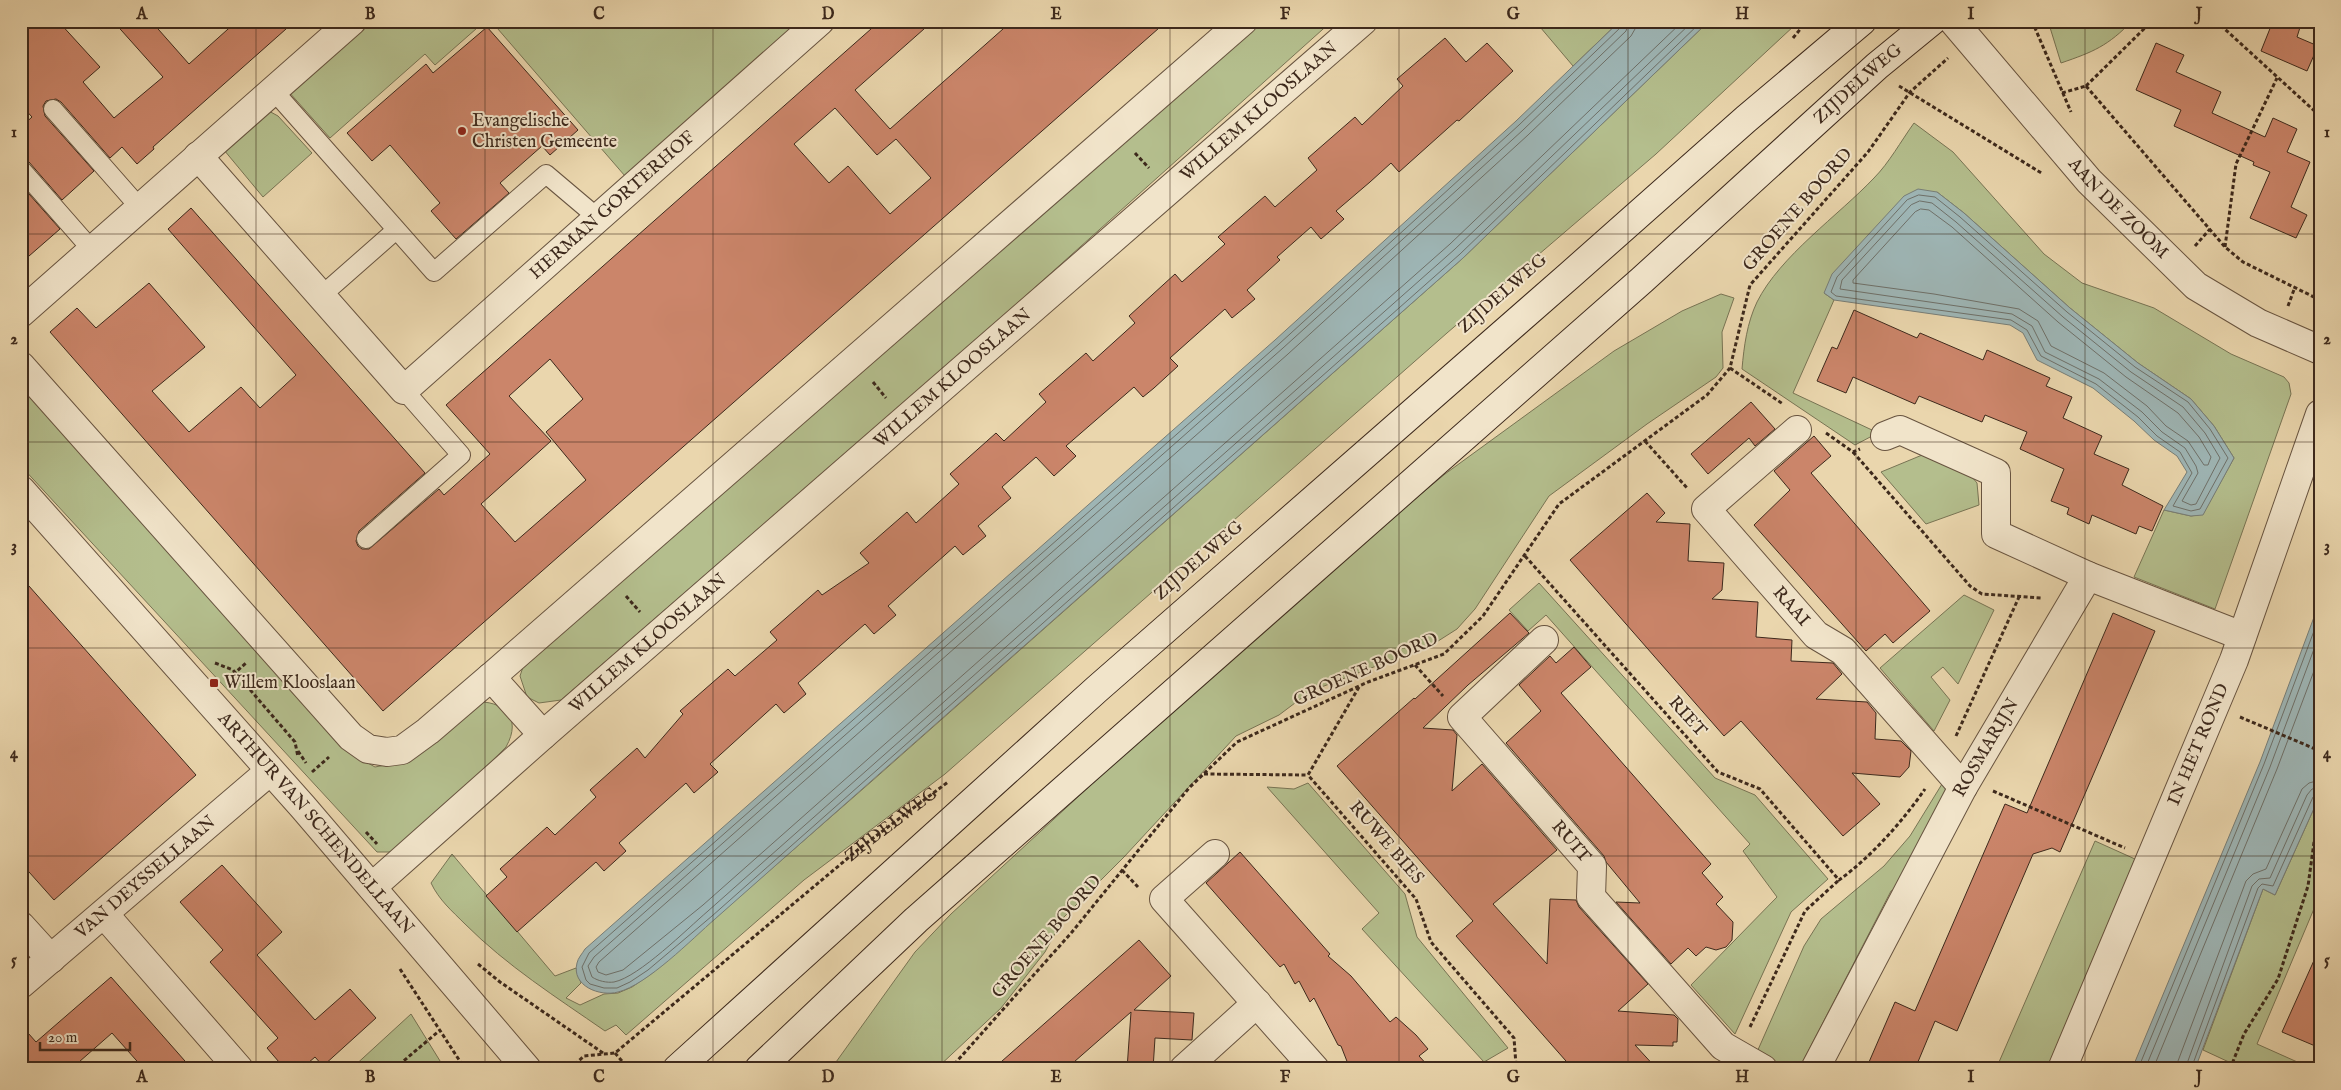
<svg xmlns="http://www.w3.org/2000/svg" width="2341" height="1090" font-family="'IM FELL English',serif">
<rect width="100%" height="100%" fill="#ead6ad"/>
<filter id="stains"><feTurbulence type="fractalNoise" baseFrequency=".004" numOctaves="4"/><feColorMatrix values="0 0 0 0 .2 0 0 0 0 .09 0 0 0 0 .02 0 0 0 .5 -.17"/></filter>
<radialGradient id="worn" r=".72"><stop offset=".6" stop-color="#630" stop-opacity="0"/><stop offset="1" stop-color="#630" stop-opacity=".3"/></radialGradient>
<g fill="#b4be8d" stroke="#787454">
<polygon points="367,21 485,21 435,65 425,54 330,138 288,91"/>
<polygon points="491,21 801,21 625,176"/>
<polygon points="1249,21 1332,21 983,334 561,700 539,703 527,697 520,676 525,661"/>
<polygon points="1535,21 1620,21 1573,66"/>
<path d="M1709 21H1791L1795 25 1656 154 1447 333 945 774 804 880 626 1035 616 1025 605 1031C556 997 507 966 465 924 452 911 439 900 431 883L452 854 555 976 576 968 581 983 566 998 580 1005 604 994 618 993 632 987 651 974 872 781 1463 258Z"/>
<path d="M2048 21H2132C2108 46 2093 52 2061 63Z"/>
<polygon points="267,110 278,116 312,153 263,197 224,150"/>
<path d="M1914 123 1953 152 2044 254 2082 283 2154 308 2231 354 2284 377 2289 383 2291 394 2215 609 2134 577 2164 510 2191 516 2203 514 2234 458 2214 426 2191 399 2138 363 2070 308 1964 213 1937 192 1824 293 1834 300 1793 393 1872 430 1874 435 1855 445 1742 369C1744 346 1747 323 1757 302 1780 256 1839 215 1874 178 1889 163 1901 141 1914 123Z"/>
<polygon points="1721,294 1734,298 1722,332 1723,368 1716,377 1647,424 1549,496 1475,609 1457,629 1435,643 1405,655 1311,691 1279,715 1236,736 1124,857 1064,917 1045,952 1001,1008 936,1069 831,1069 915,952 951,914 1182,701 1373,534 1445,474 1614,351 1682,311"/>
<path d="M21 379 350 753 375 767 401 762 474 702C503 700 523 717 506 747L415 837 394 852H377L21 466Z"/>
<polygon points="1927,453 1972,477 1977,483 1979,505 1926,524 1881,472"/>
<polygon points="1539,583 1715,778 1755,795 1828,879 1791,912 1735,1034 1691,985 1777,897 1743,851 1750,844 1546,615 1528,631 1509,610"/>
<polygon points="1964,595 1994,610 1958,684 1943,667 1931,677 1950,700 1934,731 1880,668"/>
<polygon points="1308,783 1405,894 1417,937 1508,1048 1484,1062 1362,929 1379,913 1267,787 1294,789"/>
<polygon points="1942,784 1950,792 1899,887 1891,891 1799,1069 1786,1069 1757,1052 1804,946 1821,919 1884,866 1910,836"/>
<polygon points="2320,795 2320,905 2316,904 2257,1044 2313,1069 2244,1069 2203,1050 2263,889 2275,895"/>
<polygon points="2095,841 2135,859 2047,1069 1996,1069"/>
<polygon points="411,1014 445,1069 351,1069"/>
</g>
<g fill="#9eb6b6" stroke="#777e78">
<path d="M1620 21H1709L1463 258 715 919C692 939 647 985 618 992 600 997 571 986 577 963 578 958 582 954 585 949L1275 340 1516 121Z"/>
<polygon points="1918,189 1937,192 1964,213 2070,308 2138,363 2191,399 2214,426 2234,458 2203,515 2191,516 2164,510 2187,472 2177,456 2154,440 2134,421 2093,388 2037,360 2023,333 2010,325 1834,300 1824,293 1832,274 1904,196"/>
<polygon points="2320,601 2320,795 2275,895 2263,889 2195,1069 2132,1069 2260,762"/>
</g>
<g fill="none" stroke-linecap="round" stroke-linejoin="round">
<g stroke="#6e7069" stroke-width="1">
<polyline points="1623,21 1621,27 1519,125 1279,344 589,953 582,967 586,980 590,984 604,988 617,988 630,982 648,970 712,916 1460,254 1702,21"/>
<path d="M1629 21 1626 31 1523 130 1283 348 594 957 588 966 592 977C598 981 607 983 614 982 639 977 687 929 708 911L1455 249 1693 21"/>
<polyline points="1636,21 1635,29 1631,36 1528,135 1288,354 599,962 596,967 598,972 606,975 623,970 703,905 1450,244 1683,21"/>
<polygon points="1919,195 1935,197 1960,217 2067,312 2135,367 2188,402 2210,429 2228,458 2200,509 2191,511 2173,506 2192,473 2180,452 2157,436 2138,417 2096,384 2041,356 2027,330 2011,320 1836,296 1831,292 1837,277 1907,200"/>
<polygon points="1920,201 1932,203 1956,222 2063,317 2131,372 2183,407 2205,433 2220,458 2196,504 2191,505 2182,501 2198,473 2196,466 2185,448 2162,432 2142,412 2099,379 2045,352 2032,326 2012,314 1840,289 1842,280 1911,205"/>
<polygon points="1921,209 1929,210 1952,227 2058,322 2126,377 2178,413 2199,437 2211,457 2208,465 2204,465 2188,441 2166,426 2147,406 2104,373 2051,346 2038,321 2019,309 1934,294 1853,283 1853,280 1915,212"/>
<polyline points="2138,1069 2264,764 2320,615"/>
<polyline points="2145,1069 2270,767 2320,633"/>
<polyline points="2153,1069 2277,769 2320,655"/>
<polyline points="2177,1069 2178,1061 2246,881 2253,874 2266,869 2302,789 2309,783 2320,780"/>
<polyline points="2185,1069 2252,886 2259,879 2270,878 2307,795 2312,789 2320,788"/>
<polyline points="2191,1069 2258,888 2262,884 2273,886 2313,797 2320,794"/>
</g>
</g>
<g fill="#cb856a" stroke="#3d291c" fill-rule="evenodd">
<polygon points="21,21 58,21 100,67 83,82 114,118 163,77 113,21 151,21 189,64 237,21 295,21 153,147 154,149 137,164 122,147 110,158 61,102 56,99 46,101 43,106 45,116 94,171 62,200 29,162 21,159 21,127 32,117 21,105"/>
<path d="M880 21H933L855 90 890 129 1012 21H1167L383 711 50 332 77 308 96 328 149 283 205 347 152 391 189 432 241 387 260 408 296 375 168 229 191 208 425 473 359 531 356 541 358 546 362 549H369L439 489 444 495 490 454 446 405ZM835 108 877 155 896 139 931 178 890 214 848 166 829 183 794 144ZM550 359 583 399 546 432 586 480 515 542 481 504 551 441 509 396Z"/>
<polygon points="2273,21 2302,21 2297,37 2318,46 2307,71 2261,51"/>
<polygon points="487,27 578,130 550,155 542,146 500,183 509,193 456,239 431,211 440,203 390,145 372,161 347,133 426,64 433,73"/>
<polygon points="1445,38 1466,62 1487,43 1513,71 1459,121 1457,120 1399,172 1391,163 1370,182 1336,211 1344,219 1321,239 1311,227 1277,257 1280,260 1247,290 1255,299 1232,318 1225,309 1170,358 1178,366 1154,388 1143,397 1134,387 1066,446 1076,456 1054,476 1036,457 1002,487 1011,498 978,526 986,536 963,555 955,546 888,606 896,615 874,634 865,624 798,683 806,694 784,713 776,704 710,764 718,772 694,793 686,783 619,843 626,851 604,871 596,862 517,932 486,896 507,877 500,869 547,827 555,835 596,797 590,790 637,748 645,758 683,714 680,711 728,669 735,676 777,640 770,632 818,590 822,595 869,563 860,553 907,512 916,523 959,484 950,474 996,433 1004,441 1046,402 1039,394 1086,353 1093,361 1135,323 1129,316 1175,274 1182,282 1225,244 1218,237 1265,196 1275,207 1317,170 1308,158 1355,117 1362,125 1403,86 1397,79"/>
<polygon points="2156,43 2184,55 2176,72 2221,92 2212,113 2265,137 2273,118 2297,129 2287,152 2310,162 2291,207 2307,215 2296,238 2250,218 2270,172 2253,165 2254,162 2174,126 2181,110 2136,90"/>
<polygon points="21,185 60,229 21,263"/>
<polygon points="1854,310 1917,338 1920,333 1983,360 1987,350 2050,378 2046,386 2072,397 2063,418 2102,436 2094,454 2129,469 2122,485 2163,506 2152,531 2139,526 2136,534 2092,515 2089,524 2067,514 2069,508 2051,501 2064,469 2020,449 2027,432 1985,415 1982,422 1919,396 1915,404 1853,377 1846,393 1817,381 1832,347 1837,349"/>
<polygon points="1751,402 1775,429 1755,446 1749,438 1708,474 1691,454"/>
<polygon points="1814,436 1831,456 1811,473 1930,611 1893,643 1885,634 1866,651 1754,525 1790,490 1774,471"/>
<polygon points="1647,493 1665,513 1656,522 1690,524 1688,561 1724,563 1722,590 1712,599 1758,602 1756,637 1792,640 1791,661 1833,663 1842,674 1816,699 1867,702 1876,713 1875,739 1901,741 1911,751 1909,767 1900,777 1852,773 1880,804 1843,836 1741,721 1724,736 1570,560"/>
<polygon points="21,577 196,775 54,900 21,863"/>
<polygon points="1510,613 1529,633 1468,685 1423,728 1453,730 1457,735 1452,791 1482,764 1557,850 1493,904 1547,964 1550,899 1576,900 1579,907 1648,984 1618,1011 1674,1015 1678,1019 1677,1042 1673,1042 1673,1046 1635,1045 1657,1069 1573,1069 1456,936 1473,921 1337,766 1414,698 1415,699"/>
<polygon points="2113,613 2155,631 2060,852 2052,848 2033,854 1957,1031 1935,1021 1915,1069 1866,1069 1895,1002 1915,1011 2005,804 2027,813"/>
<polygon points="1574,647 1591,667 1561,693 1711,864 1702,873 1723,897 1716,904 1733,922 1732,940 1726,947 1716,950 1706,947 1696,956 1688,948 1671,964 1616,902 1640,903 1606,862 1604,856 1506,743 1541,711 1519,685 1550,656 1556,663"/>
<polygon points="1240,852 1330,954 1328,956 1351,976 1390,1022 1396,1017 1416,1035 1428,1049 1419,1056 1431,1069 1350,1069 1341,1046 1338,1045 1314,998 1310,1002 1299,981 1295,984 1284,964 1280,967 1206,883"/>
<polygon points="222,865 282,932 257,955 315,1020 350,989 376,1018 323,1066 315,1057 301,1069 285,1069 267,1048 278,1038 210,962 223,950 180,902"/>
<polygon points="1139,940 1171,976 1134,1010 1194,1013 1192,1040 1155,1038 1153,1069 1127,1069 1131,1012 1066,1069 993,1069"/>
<polygon points="2320,947 2320,1048 2282,1032"/>
<polygon points="111,977 192,1069 144,1069 112,1033 71,1069 21,1069 21,1025 36,1042"/>
</g>
<g fill="none" stroke-linecap="round" stroke-linejoin="round">
<defs>
<g id="service">
<polyline points="273,90 434,272 546,174 598,218"/>
<polyline points="53,109 140,208"/>
<polyline points="21,169 92,250"/>
<polyline points="321,296 396,230"/>
<polyline points="366,539 461,455 404,390"/>
</g>
<g id="minor">
<path id="s2" d="M198 156 404 390 820 21"/>
<polyline points="21,313 352,21"/>
<polyline points="21,366 351,737 368,749 387,752 402,750 428,731 491,677"/>
<path id="s3" d="M1797 430 1706 509 1816 635 1843 651 1963 787"/>
<polyline points="1885,436 1900,430 1996,473 1996,534 2088,576"/>
<path id="s4" d="M1544 640 1462 717 1592 866 1591 897 1723 1046 1763 1069"/>
<polyline points="543,735 491,677 1243,21"/>
<polyline points="1215,854 1164,899 1315,1069"/>
<path id="s5" d="M372 887 543 735 1363 21"/>
<polyline points="104,914 239,1069"/>
<polyline points="21,926 51,959"/>
<path id="s6" d="M21 984 270 771"/>
<polyline points="1184,1069 1257,1003"/>
<path id="s7" d="M1815 1069 1963 787 2088 576 2242 636"/>
</g>
<g id="tertiary">
<path id="s8" d="M1953 21 2089 181 2196 286 2258 323 2320 350"/>
<path id="s9" d="M21 490 303 807 527 1069"/>
<path id="s10" d="M2062 1069 2234 660 2320 414"/>
</g>
<g id="secondary">
<polyline points="677,1069 1097,689 1570,275 1746,119 1862,21"/>
<path id="s11" d="M759 1069 916 920 1642 280 1877 66 1932 21"/>
</g>
</defs>
<use href="#service" stroke="#685440" stroke-width="20"/>
<use href="#minor" stroke="#685440" stroke-width="30"/>
<use href="#tertiary" stroke="#685440" stroke-width="30"/>
<use href="#secondary" stroke="#3d291c" stroke-width="30"/>
<g stroke="#3d291c" stroke-width="3" stroke-dasharray="4 2.5" stroke-linecap="butt">
<polyline points="2032,21 2071,112"/>
<polyline points="2216,21 2320,116"/>
<polyline points="1793,38 1807,21"/>
<polyline points="1899,86 2043,174"/>
<polyline points="2086,86 2225,247 2243,262 2320,300"/>
<polyline points="2086,86 2152,21"/>
<polyline points="2062,93 2086,86"/>
<polyline points="1135,153 1149,168"/>
<polyline points="2195,246 2210,229"/>
<polyline points="2225,247 2236,164 2277,78"/>
<polyline points="2288,306 2295,287"/>
<polyline points="1730,368 1783,404"/>
<polyline points="873,382 886,398"/>
<polyline points="1826,433 1853,452 1860,449"/>
<polyline points="1645,441 1687,488"/>
<polyline points="1853,452 1970,586 1982,594 2042,598"/>
<path d="M1525 556 1718 772 1760 789 1839 880C1870 858 1903 821 1925 789"/>
<polyline points="626,596 640,612"/>
<polyline points="215,663 233,670 295,742 298,757"/>
<polyline points="1415,665 1443,696"/>
<polyline points="228,679 246,663"/>
<polyline points="1359,687 1308,775 1416,899 1431,942 1514,1038 1516,1065 1519,1069"/>
<polyline points="2240,717 2320,751"/>
<polyline points="1956,736 2019,597"/>
<polyline points="298,751 306,763"/>
<polyline points="312,772 329,757"/>
<polyline points="1204,774 1308,775"/>
<polyline points="1993,791 2125,848"/>
<polyline points="366,832 377,844"/>
<polyline points="1122,870 1138,887"/>
<polyline points="478,964 500,982 603,1053"/>
<polyline points="400,969 465,1069"/>
<polyline points="1750,1027 1805,911 1839,880"/>
<polyline points="615,1053 629,1069"/>
<polyline points="394,1069 439,1031"/>
<path id="s1" d="M570 1069 584 1056 615 1053 860 848 948 782"/>
<polyline points="950,1069 1072,932 1189,788 1237,742 1368,682 1444,654 1483,616 1559,504 1707,395 1730,368 1750,285 1868,152 1910,92 1948,58"/>
<polyline points="2230,1069 2244,1034 2278,979 2308,886 2315,835 2320,825"/>
</g>
<use href="#service" stroke="#f1e4ca" stroke-width="18"/>
<use href="#minor" stroke="#f1e4ca" stroke-width="28"/>
<use href="#tertiary" stroke="#f1e4ca" stroke-width="28"/>
<use href="#secondary" stroke="#f1e4ca" stroke-width="28"/>
</g>
<path fill="none" stroke="#3d291c" stroke-width="1" stroke-opacity="0.55" d="M256 21V1069M485 21V1069M713 21V1069M942 21V1069M1170 21V1069M1399 21V1069M1628 21V1069M1856 21V1069M2085 21V1069M21 234H2320M21 442H2320M21 648H2320M21 856H2320"/>
<g fill="#8f2418" stroke="#f1e4ca" stroke-width="2">
<circle cx="462" cy="131" r="5"/>
<rect x="209" y="678" width="10" height="10" rx="2.5"/>
</g>
<g text-anchor="middle" dominant-baseline="central" stroke-width="4" stroke-linejoin="round" paint-order="stroke">
<g font-size="18" fill="#3d291c" stroke="#f1e4ca">
<text stroke="none"><textPath href="#s11" startOffset="1476">ZIJDELWEG</textPath></text>
<text stroke="none"><textPath href="#s5" startOffset="1178">WILLEM KLOOSLAAN</textPath></text>
<text stroke="none"><textPath href="#s2" startOffset="590">HERMAN GORTERHOF</textPath></text>
<text stroke="none"><textPath href="#s8" startOffset="250">AAN DE ZOOM</textPath></text>
<text transform="translate(1798 210) rotate(-49)">GROENE BOORD</text>
<text transform="translate(1503 294) rotate(-41)">ZIJDELWEG</text>
<text stroke="none"><textPath href="#s5" startOffset="772">WILLEM KLOOSLAAN</textPath></text>
<text transform="translate(1199 561) rotate(-41)">ZIJDELWEG</text>
<text stroke="none"><textPath href="#s3" startOffset="250">RAAI</textPath></text>
<text stroke="none"><textPath href="#s5" startOffset="368">WILLEM KLOOSLAAN</textPath></text>
<text transform="translate(1366 670) rotate(-24)">GROENE BOORD</text>
<text transform="translate(1687 717) rotate(48)">RIET</text>
<text stroke="none"><textPath href="#s10" startOffset="352">IN HET ROND</textPath></text>
<text stroke="none"><textPath href="#s7" startOffset="364">ROSMARIJN</textPath></text>
<text stroke="none"><textPath href="#s9" startOffset="445">ARTHUR VAN SCHENDELLAAN</textPath></text>
<text stroke="none"><textPath href="#s1" startOffset="409">ZIJDELWEG</textPath></text>
<text stroke="none"><textPath href="#s4" startOffset="278">RUIT</textPath></text>
<text transform="translate(1386 843) rotate(49)">RUWE BIES</text>
<text stroke="none"><textPath href="#s6" startOffset="164">VAN DEYSSELLAAN</textPath></text>
<text transform="translate(1047 937) rotate(-49)">GROENE BOORD</text>
</g>
<g font-size="18" fill="#3d291c" stroke="#f1e4ca" text-anchor="start">
<text x="472" y="121">Evangelische<tspan x="472" dy="21">Christen Gemeente</tspan></text>
<text x="224" y="683">Willem Klooslaan</text>
</g>
</g>
<rect width="2341" height="1090" fill="none" stroke="#ead6ad" stroke-width="55"/>
<path d="M40 1042v8h90v-8" fill="none" stroke="#3d291c" stroke-width="2.5"/>
<text x="48" y="1042" font-size="15" fill="#3d291c" stroke="#f1e4ca" stroke-width="4" paint-order="stroke">20 m</text>
<rect x="28" y="28" width="2286" height="1034" fill="none" stroke="#3d291c" stroke-width="2"/>
<g font-size="16" text-anchor="middle" font-weight="bold" fill="#3d291c">
<text x="142" y="19">A</text>
<text x="370" y="19">B</text>
<text x="599" y="19">C</text>
<text x="828" y="19">D</text>
<text x="1056" y="19">E</text>
<text x="1285" y="19">F</text>
<text x="1513" y="19">G</text>
<text x="1742" y="19">H</text>
<text x="1971" y="19">I</text>
<text x="2199" y="19">J</text>
<text x="14" y="137">1</text>
<text x="2327" y="137">1</text>
<text x="14" y="344">2</text>
<text x="2327" y="344">2</text>
<text x="14" y="551">3</text>
<text x="2327" y="551">3</text>
<text x="14" y="758">4</text>
<text x="2327" y="758">4</text>
<text x="14" y="965">5</text>
<text x="2327" y="965">5</text>
<text x="142" y="1082">A</text>
<text x="370" y="1082">B</text>
<text x="599" y="1082">C</text>
<text x="828" y="1082">D</text>
<text x="1056" y="1082">E</text>
<text x="1285" y="1082">F</text>
<text x="1513" y="1082">G</text>
<text x="1742" y="1082">H</text>
<text x="1971" y="1082">I</text>
<text x="2199" y="1082">J</text>
</g>
<rect width="100%" height="100%" filter="url(#stains)"/>
<rect width="100%" height="100%" fill="url(#worn)"/>
</svg>
